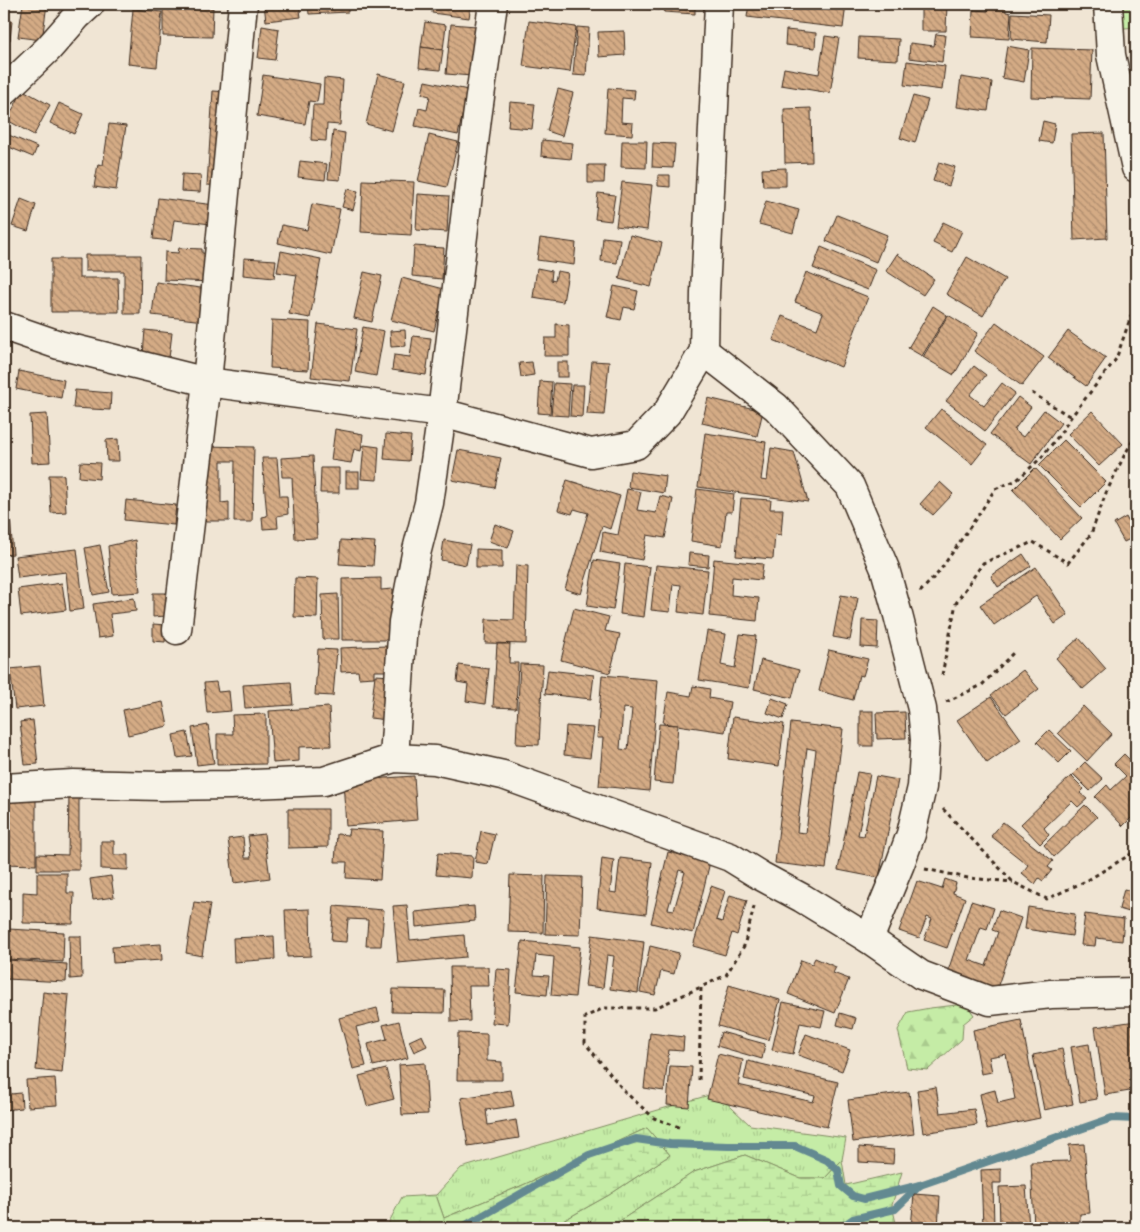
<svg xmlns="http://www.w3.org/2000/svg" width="1140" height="1232" font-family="'Comic Neue',sans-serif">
<defs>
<pattern id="grass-tufts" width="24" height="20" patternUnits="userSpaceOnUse" patternTransform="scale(1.25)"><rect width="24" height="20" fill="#c5eca6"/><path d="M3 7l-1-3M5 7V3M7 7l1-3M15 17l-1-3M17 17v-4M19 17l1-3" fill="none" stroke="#aacb8e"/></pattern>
<pattern id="forest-firs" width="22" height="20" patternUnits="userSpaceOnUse" patternTransform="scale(1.25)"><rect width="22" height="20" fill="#c5eca6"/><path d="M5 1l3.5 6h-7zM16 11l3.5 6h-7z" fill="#aacb8e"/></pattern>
<pattern id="wetland-marsh" width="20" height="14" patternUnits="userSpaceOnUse" patternTransform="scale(1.25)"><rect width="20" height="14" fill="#c5eca6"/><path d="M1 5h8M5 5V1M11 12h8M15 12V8" fill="none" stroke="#aacb8e"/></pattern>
<pattern id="building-back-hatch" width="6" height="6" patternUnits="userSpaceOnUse" patternTransform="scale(1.25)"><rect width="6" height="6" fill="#d4ab85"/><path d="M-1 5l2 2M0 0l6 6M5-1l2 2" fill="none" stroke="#ad8b6c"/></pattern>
</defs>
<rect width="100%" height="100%" fill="#f0e5d4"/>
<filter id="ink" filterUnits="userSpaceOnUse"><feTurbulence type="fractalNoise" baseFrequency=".02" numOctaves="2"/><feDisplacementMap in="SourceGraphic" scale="10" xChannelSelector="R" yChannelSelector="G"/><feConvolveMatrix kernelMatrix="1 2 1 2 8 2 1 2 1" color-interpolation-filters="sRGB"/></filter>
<g filter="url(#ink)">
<polygon fill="url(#grass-tufts)" stroke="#808b62" points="716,1093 750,1125 846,1138 842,1160 825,1178 800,1178 745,1155 694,1172 609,1228 550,1228 609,1195 670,1155 647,1128 523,1185 444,1218 436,1195 461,1168"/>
<g fill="url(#forest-firs)" stroke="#808b62">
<polygon points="1110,4 1136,4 1136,27 1125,28 1111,16"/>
<polygon points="966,1004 974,1015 963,1024 962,1039 928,1070 907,1068 898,1030 908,1012 930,1008"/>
</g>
<g fill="url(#wetland-marsh)" stroke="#808b62">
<polygon points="647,1128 670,1155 609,1195 550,1228 391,1228 389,1222 402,1197 436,1195 444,1218 523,1185"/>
<polygon points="745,1155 800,1178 825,1178 842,1160 846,1185 902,1172 892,1205 897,1228 609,1228 694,1172"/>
</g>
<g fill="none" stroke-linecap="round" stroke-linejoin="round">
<g stroke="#638991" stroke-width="8">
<polyline points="461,1228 589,1155 636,1139 670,1144 728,1146 795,1146 827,1160 838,1170 841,1186 853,1196 864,1199 920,1185"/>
<polyline points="840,1228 853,1219 895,1209 920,1185 1112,1118 1136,1119"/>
</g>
</g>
<g fill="url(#building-back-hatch)" stroke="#3b2a1e" fill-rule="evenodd">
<polygon points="23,4 47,4 42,40 18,37"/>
<polygon points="170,4 214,4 213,7 170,6"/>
<polygon points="264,4 299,4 301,17 266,21"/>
<polygon points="308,4 348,4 348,12 309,14"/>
<polygon points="433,4 471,4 469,18 432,13"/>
<polygon points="611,4 660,4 659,10 610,6"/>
<polygon points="664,4 695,4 695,14 664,12"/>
<polygon points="749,4 802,4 828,7 829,4 846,4 843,28 747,17"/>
<polygon points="921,4 947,4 946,31 921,31"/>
<polygon points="987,4 1005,4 1006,12 1011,13 1009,39 972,37 973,10 988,11"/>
<polygon points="163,7 213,8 212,37 163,36"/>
<polygon points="133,9 162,12 157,67 128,64"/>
<polygon points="1012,13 1049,15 1047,42 1011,39"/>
<polygon points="4,20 12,21 10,40 4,40"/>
<polygon points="529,21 576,27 570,72 523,66"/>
<polygon points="425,22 446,25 443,50 421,47"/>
<polygon points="451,24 476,26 472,76 446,74"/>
<polygon points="262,26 279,29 275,60 258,58"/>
<polygon points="577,27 589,28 586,76 573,75"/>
<polygon points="786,30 816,33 815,48 785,45"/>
<polygon points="624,31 625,55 599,57 598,32"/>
<polygon points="936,34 945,35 942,62 909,58 910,43 934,46"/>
<polygon points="825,36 839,38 830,93 781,85 784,68 819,74"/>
<polygon points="859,37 899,39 898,60 858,58"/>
<polygon points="1007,46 1029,50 1024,82 1002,78"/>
<polygon points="421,47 443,50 440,70 419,68"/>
<polygon points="1032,48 1092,50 1090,99 1031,97"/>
<polygon points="907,61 945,66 942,90 904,85"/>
<polygon points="378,74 405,81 392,131 366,124"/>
<polygon points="263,75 320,84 317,102 309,101 305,124 257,116"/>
<polygon points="961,77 992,82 988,111 957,107"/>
<polygon points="324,78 343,80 340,125 327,124 326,141 311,140 313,105 323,105"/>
<polygon points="425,81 468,90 458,135 415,126 419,108 427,110 430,96 422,94"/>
<polygon points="608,88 635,90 634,99 622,98 621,122 633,123 632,135 605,133"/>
<polygon points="558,89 573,93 562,136 547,131"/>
<polygon points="23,90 50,105 34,135 7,120"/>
<polygon points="213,91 230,92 224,186 207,185"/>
<polygon points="913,96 928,100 915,143 900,138"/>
<polygon points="510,102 535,104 532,129 508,127"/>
<polygon points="59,103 83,114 74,134 50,123"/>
<polygon points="811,108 812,162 785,163 784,109"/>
<polygon points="1043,121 1055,124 1052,143 1039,141"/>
<polygon points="109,124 126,126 116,190 94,187 98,164 103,165"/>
<polygon points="333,131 345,133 340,180 328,179"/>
<polygon points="4,133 37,147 33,157 4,145"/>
<polygon points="1104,133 1107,238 1074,240 1071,134"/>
<polygon points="429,135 458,142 447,187 418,181"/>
<polygon points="542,140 573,143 571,159 541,156"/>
<polygon points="622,141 647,141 646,168 621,167"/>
<polygon points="653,143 675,144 673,168 652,167"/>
<polygon points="300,161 327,164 325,180 298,177"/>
<polygon points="939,162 955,167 949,186 933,181"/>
<polygon points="588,165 605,165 604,183 588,183"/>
<polygon points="786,168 786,186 763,186 762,169"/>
<polygon points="182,174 201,175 200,192 181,191"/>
<polygon points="658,175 670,175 670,187 658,186"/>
<polygon points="363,180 414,182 411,235 361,232"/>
<polygon points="622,182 652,185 647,230 616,226"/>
<polygon points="347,189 358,191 353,210 342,207"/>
<polygon points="598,193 615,195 611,221 595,219"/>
<polygon points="418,194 449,196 447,232 416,230"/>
<polygon points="158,198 223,206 221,225 174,220 171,241 153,239"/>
<polygon points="21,199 36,205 28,231 12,226"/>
<polygon points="766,201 799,210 793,233 759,224"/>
<polygon points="312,204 340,209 331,255 278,243 282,225 307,230"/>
<polygon points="837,215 887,235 876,262 826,241"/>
<polygon points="943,222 962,231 952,252 933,243"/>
<polygon points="630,235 662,243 651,287 619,279"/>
<polygon points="603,237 620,239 617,263 601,261"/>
<polygon points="540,238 576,243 574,265 537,260"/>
<polygon points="414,246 444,248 442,279 412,276"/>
<polygon points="821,247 876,270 868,290 813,268"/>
<polygon points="179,248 202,249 202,253 214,254 212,282 164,280 165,252 178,253"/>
<polygon points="281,251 321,259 310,318 289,314 297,275 277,272"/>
<polygon points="897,254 934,279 923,295 886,271"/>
<polygon points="85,255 141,255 140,314 124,314 124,271 85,271"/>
<polygon points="967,257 1005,279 983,316 946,294"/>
<polygon points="244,258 276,260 274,278 243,275"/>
<polygon points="51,259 79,259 79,278 118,278 119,312 51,312"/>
<polygon points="537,268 552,271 551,280 555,281 557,271 568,273 563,302 533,297"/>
<polygon points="364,272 382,276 372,322 354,318"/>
<polygon points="806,272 868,297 841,367 773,340 782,316 817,329 823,313 795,302"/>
<polygon points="402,278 444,289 434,331 391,320"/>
<polygon points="156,282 208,289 204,321 152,315"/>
<polygon points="614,286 638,291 634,309 624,307 621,320 607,317"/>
<polygon points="933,306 947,315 922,356 908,348"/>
<polygon points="948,315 978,333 954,375 923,357"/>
<polygon points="272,320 310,322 308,370 270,368"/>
<polygon points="996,322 1044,357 1022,386 974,351"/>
<polygon points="318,324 357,329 350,381 311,377"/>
<polygon points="556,324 569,325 569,356 544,356 545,338 556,338"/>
<polygon points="363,327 384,331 376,376 355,372"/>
<polygon points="145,330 172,333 169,358 143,355"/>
<polygon points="405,330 406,346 391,347 390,331"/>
<polygon points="1068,331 1106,358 1086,386 1048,358"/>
<polygon points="413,336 431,338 426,375 392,370 394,355 410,357"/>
<polygon points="592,361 609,362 604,415 587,414"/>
<polygon points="532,362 534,375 521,377 519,363"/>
<rect x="557" y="362" width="11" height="15"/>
<polygon points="974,366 986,375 970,395 984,406 1002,383 1015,393 985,431 946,401"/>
<polygon points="19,371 64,380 61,398 16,389"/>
<polygon points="540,381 552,382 550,414 538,413"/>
<polygon points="554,383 570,384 568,416 551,415"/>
<polygon points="572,385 584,385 582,417 570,416"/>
<polygon points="75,390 111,393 110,410 73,408"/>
<polygon points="1018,397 1031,407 1014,430 1023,437 1044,410 1061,423 1031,464 990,434"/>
<polygon points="708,398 763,411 757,436 702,423"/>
<polygon points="941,409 987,445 972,464 926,427"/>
<polygon points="1092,411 1123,444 1099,466 1068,434"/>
<polygon points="47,414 50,462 32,463 30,415"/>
<polygon points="335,429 363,434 361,451 354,449 351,463 331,460"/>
<polygon points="705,433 766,442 761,480 767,481 771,448 794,452 808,502 698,487"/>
<polygon points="386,434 411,436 409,461 384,459"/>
<polygon points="118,439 119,461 107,461 106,440"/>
<polygon points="1064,440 1106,482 1081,507 1039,465"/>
<polygon points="364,445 379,447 377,480 361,479"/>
<polygon points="202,446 254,447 252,522 234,522 235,461 221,461 221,503 229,502 229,521 202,521"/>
<polygon points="458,450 501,458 495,488 452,480"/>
<polygon points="313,456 317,538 295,539 292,477 282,477 281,458"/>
<polygon points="262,458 277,458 280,496 287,496 288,514 277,516 278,528 263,529 262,517 267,516"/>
<polygon points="80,462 100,463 99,479 79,477"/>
<polygon points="321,468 339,468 339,493 320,493"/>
<polygon points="1035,468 1082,518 1060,539 1013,490"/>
<polygon points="630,471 666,476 664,493 628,487"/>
<rect x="346" y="472" width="13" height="16"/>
<polygon points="49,475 64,475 66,512 51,513"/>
<polygon points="567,480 620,496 610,529 602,526 581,594 565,589 588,513 574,509 572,514 558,510"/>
<polygon points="940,482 953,494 933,515 920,504"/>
<polygon points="627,489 641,492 637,510 656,513 660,496 673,499 665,538 647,535 642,560 600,552 603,532 618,535"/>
<polygon points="697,489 734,494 732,512 726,512 722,546 691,541"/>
<polygon points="741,498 771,500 770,509 783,509 781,535 775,534 773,559 736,556"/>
<polygon points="126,500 176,505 174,525 124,520"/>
<polygon points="4,516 10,516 13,554 4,555"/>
<polygon points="1126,517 1136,536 1124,542 1114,524"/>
<polygon points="495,524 514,531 508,548 489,541"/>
<polygon points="135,540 140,592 112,594 108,546"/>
<polygon points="341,540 375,542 373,566 339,564"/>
<polygon points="444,540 470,545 466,565 441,560"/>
<polygon points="100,545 109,592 93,595 85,548"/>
<polygon points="77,549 84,609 70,611 66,572 18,578 15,556"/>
<polygon points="476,549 502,550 502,568 476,568"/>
<polygon points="689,553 709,555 708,567 688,565"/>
<polygon points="1023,554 1031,566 998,587 991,576"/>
<polygon points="714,559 763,564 761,580 732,577 731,595 759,598 757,621 709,616"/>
<polygon points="594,560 620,564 613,610 587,606"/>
<polygon points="625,564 650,567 644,617 620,614"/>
<polygon points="516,565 528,566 526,644 485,643 486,619 514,620"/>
<polygon points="656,565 708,570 703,615 678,612 681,585 673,584 670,612 651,610"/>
<polygon points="1036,567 1068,615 1055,624 1036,596 994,625 980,605"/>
<polygon points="295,578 318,579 317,618 294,617"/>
<polygon points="381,578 381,590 393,589 393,640 342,640 342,579"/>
<polygon points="62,583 66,610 21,616 18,589"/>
<polygon points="153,593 166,593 166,616 153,617"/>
<polygon points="338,594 339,639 323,639 322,595"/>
<polygon points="841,595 858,598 850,640 833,637"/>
<polygon points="134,598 136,611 110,614 113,636 98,638 93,604"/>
<polygon points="574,608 609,617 605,631 620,634 610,673 561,660"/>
<polygon points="862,620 878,621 877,648 861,647"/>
<polygon points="153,624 166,625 165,642 153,641"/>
<polygon points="707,631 726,634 721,665 735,668 740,634 756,636 749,688 699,680"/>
<polygon points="1079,638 1106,669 1083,689 1056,658"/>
<polygon points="497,644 510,644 509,663 518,663 516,708 493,707"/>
<polygon points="386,646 387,671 374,671 374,677 359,678 358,671 341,672 340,648"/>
<polygon points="1136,647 1136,658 1131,652"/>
<polygon points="318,649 337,650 333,696 315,695"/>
<polygon points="829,650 868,659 863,676 859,675 853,700 819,691"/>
<polygon points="761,660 799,670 792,698 754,689"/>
<polygon points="520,664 543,665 539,745 516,744"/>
<polygon points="459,665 489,669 485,704 466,701 468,684 457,682"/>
<polygon points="40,666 44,706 15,709 10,669"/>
<polygon points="548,670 594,675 591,699 545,694"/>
<polygon points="1023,670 1039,689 1006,714 991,695"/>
<polygon points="375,675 392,676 387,720 370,718"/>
<path d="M602 675 658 680 649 791 599 786 603 738H597ZM623 708 632 709 628 750 620 749Z"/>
<polygon points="216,682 218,692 229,691 231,711 207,713 204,683"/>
<polygon points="291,682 293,705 245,708 243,685"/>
<polygon points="693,686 710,689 709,698 730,702 725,732 663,723 668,692 691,696"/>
<polygon points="991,697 1021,739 987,763 957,720"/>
<polygon points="772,698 788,704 783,719 767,713"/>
<polygon points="163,702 168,726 128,735 123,710"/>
<polygon points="1083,706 1112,734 1087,761 1058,733"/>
<polygon points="329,707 331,746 299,747 299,761 273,763 269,711"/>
<rect x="860" y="711" width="13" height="35"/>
<polygon points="905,712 906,738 877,739 876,713"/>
<polygon points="266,714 266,764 217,765 217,734 233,734 232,715"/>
<polygon points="733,717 784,724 779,766 728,759"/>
<polygon points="33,720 38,764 25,765 20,722"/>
<path d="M791 723 843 729 826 869 775 863ZM807 748 816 750 806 833 797 832Z"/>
<polygon points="659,724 678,725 673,784 654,782"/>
<polygon points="208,725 214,763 197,765 192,728"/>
<polygon points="566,726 594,728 590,758 564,755"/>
<polygon points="1049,730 1071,751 1059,763 1037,742"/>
<polygon points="187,732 192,756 177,758 173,735"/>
<polygon points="1124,754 1136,766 1136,813 1123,826 1095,797 1107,785 1111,790 1126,776 1114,764"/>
<polygon points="1085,762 1103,779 1090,791 1073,774"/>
<polygon points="857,772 870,774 858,835 864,836 876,776 898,780 879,878 838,870"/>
<polygon points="414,776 417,820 346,826 343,781"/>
<polygon points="1071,776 1084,789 1080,793 1087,799 1078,807 1072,801 1044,828 1049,835 1040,844 1021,824"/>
<polygon points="69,794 79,794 79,870 37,870 37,854 68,855"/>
<polygon points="4,795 36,796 36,865 4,864"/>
<polygon points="1085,805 1097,817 1054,857 1044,845"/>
<polygon points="288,809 328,809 328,847 288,848"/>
<polygon points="1003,822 1053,861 1048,867 1052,870 1043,881 1039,878 1035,884 1022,873 1028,865 991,836"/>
<polygon points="349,829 383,831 380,880 346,878 347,862 335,862 337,834 348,835"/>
<polygon points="481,831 495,834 488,864 475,862"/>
<polygon points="264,834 270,878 234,883 228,839 243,837 245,858 251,858 248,836"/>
<polygon points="101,841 114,841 114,855 128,855 128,870 101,869"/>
<path d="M668 852 710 862 693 933 651 923ZM679 870 685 872 674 910 668 909Z"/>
<polygon points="438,853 473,856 472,878 436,875"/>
<polygon points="602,858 614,860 610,892 616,893 620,858 652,862 646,914 597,908"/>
<polygon points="37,873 67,873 67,893 74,893 73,924 23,923 23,892 37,893"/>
<polygon points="510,875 544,876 543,933 508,932"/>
<polygon points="111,876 114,897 93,900 90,879"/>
<polygon points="547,876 582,877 580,935 545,934"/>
<polygon points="945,879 956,883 953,893 965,898 947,948 924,940 932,919 927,917 919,938 899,931 917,881 942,889"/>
<polygon points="711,886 725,891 716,920 722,922 730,895 747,900 737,935 732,933 725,955 693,946"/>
<polygon points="1124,889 1136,892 1136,914 1119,909"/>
<polygon points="971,901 994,908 987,929 981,927 969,960 986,966 998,932 992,930 999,910 1021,918 996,991 947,974"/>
<polygon points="194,902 210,904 202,956 186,953"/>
<polygon points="407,905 410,940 464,935 466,957 398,963 393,906"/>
<polygon points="334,906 384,910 381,946 366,946 368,920 348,919 346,942 331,941"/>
<polygon points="474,906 475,921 416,927 415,912"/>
<polygon points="1028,907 1075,914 1072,936 1025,929"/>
<polygon points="310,909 311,956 287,957 285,910"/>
<polygon points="1085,914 1124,919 1122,941 1096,938 1095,946 1081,945"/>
<polygon points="8,929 64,932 63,962 6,959"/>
<polygon points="1134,929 1136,929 1136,973 1130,972"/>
<polygon points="592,935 644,942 638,993 610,989 614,956 607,955 603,988 585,986"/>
<polygon points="69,936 81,936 82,978 70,979"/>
<polygon points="274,936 275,959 234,962 233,938"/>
<polygon points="522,941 580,947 575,997 551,995 554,957 536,955 534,975 549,976 547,995 516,992"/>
<polygon points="161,944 162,960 113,963 112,947"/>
<polygon points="650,946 679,953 674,974 661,971 655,995 640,992"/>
<polygon points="815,958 836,967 833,973 849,979 835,1013 788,994 801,960 812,964"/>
<polygon points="7,960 67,964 66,982 6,979"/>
<polygon points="450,967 488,967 489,986 469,986 470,1021 451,1022"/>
<polygon points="496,969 511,970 508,1024 492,1023"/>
<polygon points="729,985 780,1000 769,1040 718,1026"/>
<polygon points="393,989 445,990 444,1013 392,1012"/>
<polygon points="43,992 69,995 62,1073 36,1070"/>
<polygon points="783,1002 825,1011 821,1027 800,1023 793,1054 772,1050"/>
<polygon points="377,1008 380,1021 356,1027 366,1066 353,1069 339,1018"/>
<polygon points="840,1013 856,1018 853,1029 837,1025"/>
<polygon points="1021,1020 1040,1118 987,1129 980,1094 995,1090 998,1103 1015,1099 1006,1054 989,1057 992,1072 981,1074 973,1030"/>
<polygon points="399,1021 408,1058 373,1066 368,1044 387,1039 383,1025"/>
<polygon points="1136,1021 1136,1090 1105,1095 1095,1027"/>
<polygon points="721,1032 765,1044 762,1059 717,1046"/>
<polygon points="458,1033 487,1034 487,1061 502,1062 502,1080 457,1080"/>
<polygon points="650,1033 684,1037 683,1051 669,1050 664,1091 644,1088"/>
<polygon points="806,1034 850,1050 842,1071 798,1055"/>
<polygon points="422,1035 427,1046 414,1052 409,1041"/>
<polygon points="1089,1044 1097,1099 1080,1102 1071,1047"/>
<polygon points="1062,1049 1073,1104 1044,1110 1033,1055"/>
<polygon points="718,1054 743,1060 738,1085 813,1102 815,1096 744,1079 748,1061 838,1082 827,1127 707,1099"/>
<polygon points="425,1063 428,1114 402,1115 399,1065"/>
<polygon points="670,1066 692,1067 689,1107 667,1105"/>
<polygon points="386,1069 394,1099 367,1106 359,1076"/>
<polygon points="55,1078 57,1105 28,1107 26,1080"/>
<polygon points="10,1083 11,1094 21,1093 22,1108 4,1110 4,1084"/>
<polygon points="936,1087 940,1113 974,1109 977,1125 923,1133 917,1090"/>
<polygon points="511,1090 514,1106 486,1110 488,1125 516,1120 519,1138 468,1146 461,1098"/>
<polygon points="909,1092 914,1134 853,1142 848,1100"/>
<polygon points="1084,1144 1090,1213 1080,1214 1080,1228 1034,1228 1031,1162 1070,1161 1069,1145"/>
<polygon points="859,1147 894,1150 893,1164 859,1162"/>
<polygon points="1001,1169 1001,1183 993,1183 994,1228 983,1228 981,1170"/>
<polygon points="1026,1186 1029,1228 1000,1228 999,1187"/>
<polygon points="914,1194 940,1196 938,1228 911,1228"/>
</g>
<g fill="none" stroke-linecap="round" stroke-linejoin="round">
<defs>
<g id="minor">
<polyline points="1108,4 1111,55 1136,168"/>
<polyline points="4,91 48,49 77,16 90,4"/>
<polyline points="4,326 59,345 207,382 442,413 591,453 636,445 667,413 704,351 705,293 719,4"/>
<polyline points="704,351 776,407 850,486 885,569 898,615 922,709 925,740 922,787 911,834 900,864 869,939"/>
<polyline points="177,630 207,382 243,4"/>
<polyline points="394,758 403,622 416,554 429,503 442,413 477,118 493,4"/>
<polyline points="4,788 73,784 161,786 230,785 324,781 394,758 435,760 503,775 730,857 761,876 802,898 869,939 921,975 990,1001 1051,994 1136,992"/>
</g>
</defs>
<use href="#minor" stroke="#3b2a1e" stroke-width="31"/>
<g stroke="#3b2a1e" stroke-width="3" stroke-dasharray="4 4" stroke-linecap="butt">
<polyline points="1032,393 1071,417"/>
<polyline points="920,592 939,572 983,508 995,489 1017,480 1041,458 1060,434 1071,417 1116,359 1136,302"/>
<polyline points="942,675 956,603 983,563 1033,542 1068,563 1091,534 1106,493 1124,456 1136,435"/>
<polyline points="946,702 982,685 1015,651"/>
<polyline points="943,809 1013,882 1047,899 1088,880 1136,851"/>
<polyline points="925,869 968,878 1013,882"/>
<polyline points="699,1080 701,987 726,975 744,946 755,903"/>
<polyline points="679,1127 654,1118 625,1092 585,1043 585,1017 604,1008 655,1008 701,987"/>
</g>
<use href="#minor" stroke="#f7f3e8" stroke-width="28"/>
</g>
</g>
<rect width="1140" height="1232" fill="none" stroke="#f7f3e8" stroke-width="20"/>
<rect x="10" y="10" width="1120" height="1212" fill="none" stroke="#3b2a1e" stroke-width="2" filter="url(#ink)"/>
</svg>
